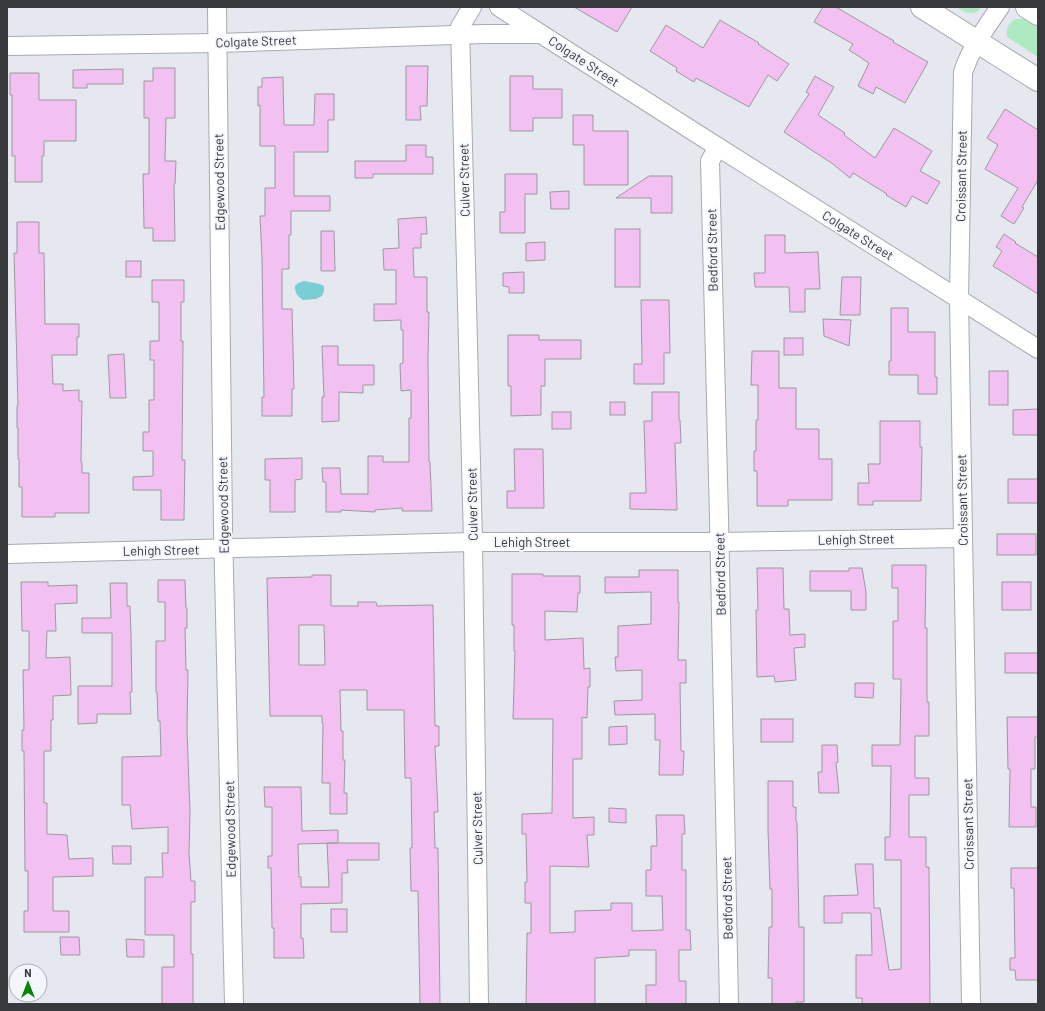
<svg xmlns="http://www.w3.org/2000/svg" width="1045" height="1011" font-family="Barlow,sans-serif">
<rect width="100%" height="100%" fill="#e6e8f0"/>
<g fill="#aee9c2">
<path d="M956 7H981C975 18 964 12 956 7Z"/>
<path d="M1015 19H1026L1038 27V57L1007 37C1006 28 1008 24 1015 19Z"/>
</g>
<path fill="#78ced2" d="M304 281 320 284 324 286V291L322 296 316 299 303 300C297 296 295 293 295 286L298 283Z"/>
<g fill="#f2c1f1" stroke="#9e989e" fill-rule="evenodd">
<polygon points="574,7 632,7 617,32"/>
<polygon points="823,7 836,7 894,41 893,42 928,62 905,103 876,87 873,94 858,86 869,63 849,50 853,44 814,22"/>
<polygon points="720,20 759,43 758,44 789,64 777,81 768,75 749,107 696,78 694,82 676,71 677,68 650,51 666,25 703,48"/>
<polygon points="406,66 428,66 427,106 420,106 421,120 406,120"/>
<polygon points="153,68 175,68 175,118 166,118 165,161 176,161 175,184 174,184 175,241 153,241 153,228 144,228 143,174 149,174 149,118 144,118 144,81 153,81"/>
<polygon points="123,69 123,84 87,84 87,88 73,88 73,70"/>
<polygon points="10,73 39,73 39,100 76,100 76,141 44,141 44,156 42,156 42,182 15,182 15,156 12,156 12,95 10,95"/>
<polygon points="510,76 533,76 533,89 562,89 562,118 533,118 533,131 510,131"/>
<polygon points="815,76 834,87 818,115 845,133 844,135 875,158 894,128 932,151 920,171 940,182 927,204 912,196 906,207 886,195 887,194 853,173 850,178 833,164 784,132 809,94 806,92"/>
<polygon points="283,77 284,125 314,125 315,94 334,94 334,120 328,120 328,152 294,152 294,196 330,196 330,211 291,211 291,235 289,235 289,269 282,269 282,309 292,309 294,389 292,389 292,416 262,416 262,397 264,397 263,329 262,259 260,216 265,216 265,188 275,188 275,146 260,146 260,105 258,106 258,87 262,87 262,78"/>
<polygon points="1005,109 1038,130 1038,180 1022,207 1024,208 1014,224 1001,216 1018,188 985,169 998,145 987,138"/>
<polygon points="573,115 593,115 593,131 628,131 628,185 584,185 584,145 573,145"/>
<polygon points="406,145 426,145 426,157 433,157 433,174 373,174 373,178 355,178 355,161 406,161"/>
<polygon points="505,174 537,174 537,194 525,194 525,233 500,233 500,212 505,212"/>
<polygon points="649,176 672,176 672,213 651,213 651,198 616,198"/>
<polygon points="569,191 569,209 551,209 550,192"/>
<polygon points="426,217 427,234 421,234 421,248 413,248 414,277 427,277 427,312 429,312 428,359 429,462 430,462 432,511 402,511 402,508 375,510 375,512 341,510 341,512 326,512 326,482 323,482 322,468 340,468 341,494 368,494 368,456 383,456 383,462 409,462 409,418 411,418 411,390 401,391 400,364 403,363 403,330 401,330 401,320 374,321 374,304 396,304 396,270 384,270 383,249 399,248 398,219"/>
<polygon points="17,222 39,222 39,253 44,253 45,324 79,324 79,337 77,337 77,355 52,355 53,384 63,384 63,391 79,390 79,401 82,401 81,462 82,462 82,473 89,473 89,513 55,513 55,517 22,517 22,487 19,487 19,459 18,459 18,428 17,428 17,406 18,406 14,253 17,253"/>
<rect x="615" y="229" width="25" height="58"/>
<polygon points="321,231 334,231 335,271 321,271"/>
<polygon points="1004,234 1016,242 1015,243 1038,257 1038,294 993,266 1002,251 996,247"/>
<polygon points="765,235 785,235 785,253 818,252 820,289 805,289 805,312 790,312 789,287 755,287 754,273 765,273"/>
<polygon points="545,242 545,260 526,261 526,243"/>
<rect x="126" y="261" width="15" height="16"/>
<polygon points="524,272 524,293 509,293 509,287 503,286 503,273"/>
<polygon points="842,277 861,277 860,315 840,315"/>
<polygon points="152,280 184,280 184,302 181,302 181,341 183,341 182,460 185,460 184,520 161,520 161,490 133,490 133,477 153,476 153,451 143,451 143,432 149,432 149,400 154,400 154,360 150,360 150,341 159,341 159,302 152,302"/>
<polygon points="641,300 669,300 670,353 664,353 664,384 634,384 634,364 642,364"/>
<polygon points="891,308 908,308 908,332 935,332 935,377 937,377 937,394 918,394 918,375 889,375 889,361 891,361"/>
<polygon points="823,319 851,320 849,346 824,336"/>
<polygon points="508,335 539,335 539,340 581,340 581,359 545,359 545,386 541,386 541,415 511,416 511,386 508,386"/>
<rect x="784" y="338" width="19" height="17"/>
<polygon points="322,346 338,346 338,365 374,365 374,385 363,385 363,393 339,392 339,421 322,422 322,397 324,397"/>
<polygon points="752,351 779,351 779,388 796,388 796,429 819,429 819,459 832,459 832,500 788,500 788,506 757,506 757,471 754,471 754,451 756,451 756,420 758,420 758,385 751,385"/>
<polygon points="124,354 126,398 110,398 108,355"/>
<rect x="989" y="371" width="19" height="34"/>
<polygon points="652,392 679,392 679,420 680,420 681,443 675,443 677,510 630,509 630,493 646,493 644,421 652,421"/>
<rect x="610" y="402" width="15" height="13"/>
<polygon points="1038,409 1038,435 1013,435 1013,410"/>
<rect x="552" y="412" width="19" height="17"/>
<polygon points="880,421 920,421 920,447 922,447 921,501 873,501 873,505 858,505 858,483 869,483 868,464 880,464"/>
<polygon points="514,449 543,449 544,508 507,508 507,491 515,491"/>
<polygon points="302,458 302,479 295,480 295,512 270,512 270,480 265,480 265,459"/>
<rect x="1008" y="479" width="30" height="24"/>
<rect x="997" y="534" width="39" height="21"/>
<polygon points="892,565 926,565 925,628 927,628 927,702 929,702 929,736 915,736 915,778 929,778 929,795 909,795 909,837 926,837 926,867 929,867 930,1004 862,1004 862,998 856,998 856,955 872,955 871,913 842,913 842,923 824,923 824,896 858,895 855,864 873,864 874,908 880,908 889,970 901,969 901,860 885,860 885,837 890,837 891,766 872,766 872,745 900,745 901,679 893,679 893,621 898,621 898,588 892,588"/>
<polygon points="757,568 783,568 784,609 789,609 790,635 805,634 805,647 794,648 796,680 775,682 774,676 757,677 756,610 758,610"/>
<polygon points="849,568 862,568 866,592 866,610 851,610 851,591 810,591 810,571 849,571"/>
<polygon points="639,570 678,570 678,602 679,602 678,660 686,660 686,683 680,683 681,751 684,751 683,775 659,775 660,740 655,740 655,714 615,715 614,701 642,700 642,670 616,671 615,657 618,657 618,626 651,624 651,592 605,593 605,577 639,577"/>
<polygon points="512,574 543,574 543,576 580,576 580,593 578,593 577,612 545,611 545,640 583,638 584,669 590,668 590,687 588,687 587,718 582,717 582,759 573,759 573,818 594,817 594,835 587,835 589,867 550,866 550,933 575,932 575,911 611,910 611,903 632,903 632,931 663,930 662,896 646,896 646,870 651,870 651,846 657,846 656,815 684,815 685,834 682,834 682,870 686,870 686,930 690,930 691,950 679,950 679,981 686,981 686,1004 646,1004 646,985 656,985 656,950 629,950 629,956 595,958 595,1004 526,1004 527,933 531,933 531,903 525,903 525,882 527,882 526,834 522,834 522,814 552,813 553,719 513,719 515,651 514,651 514,625 512,625"/>
<path d="M312 575H331V606H358V602H376L377 606 433 605 435 726H439V746H435L438 812H434L435 848H438L440 1004H420L418 891H411L410 848H412L411 778H405L404 710H367V690H340L341 731H343V760H345L344 793H347V814H330V783H322L323 723H322V716H270L267 578 312 577ZM299 625H324L325 665H299Z"/>
<polygon points="158,580 185,580 186,608 187,608 187,628 185,628 186,670 188,670 187,730 190,812 189,853 191,881 195,881 195,902 191,902 191,954 193,954 193,1004 162,1004 162,967 174,967 174,935 145,935 145,877 163,877 162,853 168,853 168,827 132,829 130,805 122,805 122,757 161,756 160,721 158,721 157,692 156,692 156,641 165,641 165,602 158,602"/>
<polygon points="21,582 48,582 48,586 77,585 77,603 55,604 56,631 47,631 46,658 70,657 71,695 53,696 53,720 51,720 51,751 44,751 44,803 47,803 47,834 67,835 69,859 93,858 93,876 53,877 53,911 69,911 69,932 24,932 24,911 28,911 28,871 25,871 24,751 22,751 22,730 24,730 23,670 29,670 29,631 22,631"/>
<rect x="1002" y="582" width="29" height="28"/>
<polygon points="110,583 127,583 127,606 130,606 131,635 132,692 130,692 131,714 97,714 97,723 78,724 78,686 112,686 112,633 82,633 82,618 111,618"/>
<rect x="1005" y="653" width="33" height="20"/>
<polygon points="855,683 874,683 873,698 855,697"/>
<polygon points="1007,717 1038,717 1038,737 1035,737 1035,769 1031,769 1031,807 1036,807 1036,827 1009,827 1010,769 1008,769"/>
<rect x="761" y="719" width="32" height="23"/>
<polygon points="627,726 627,744 609,745 609,727"/>
<polygon points="822,745 837,745 838,762 836,763 839,793 819,793 818,772 822,772"/>
<polygon points="768,781 793,781 793,807 796,807 796,822 797,822 799,927 804,927 804,1002 796,1002 796,1004 772,1004 772,978 768,978 769,927 772,927 772,889 770,889 768,829"/>
<polygon points="264,787 301,787 302,831 338,830 338,843 298,844 299,877 301,877 301,887 329,887 327,843 379,843 379,860 347,860 348,873 342,873 342,903 301,904 301,938 303,938 304,958 274,958 274,928 272,928 271,868 268,868 268,856 272,856 272,807 265,807"/>
<polygon points="609,808 626,809 626,823 609,822"/>
<polygon points="112,846 131,846 131,864 113,864"/>
<polygon points="1011,868 1038,868 1038,980 1016,980 1015,970 1010,970 1010,958 1015,958 1014,888 1011,888"/>
<rect x="331" y="909" width="16" height="23"/>
<polygon points="60,937 79,937 80,955 61,955"/>
<polygon points="126,939 144,940 144,957 127,957"/>
</g>
<g fill="none" stroke-linecap="round" stroke-linejoin="round">
<defs>
<g id="street">
<polyline points="217,7 223,529 234,1004"/>
<polyline points="472,7 460,27 473,542 479,1004"/>
<polyline points="499,7 541,34"/>
<polyline points="7,46 217,43 484,34 541,34 699,135 1038,349"/>
<polyline points="718,147 710,161 719,518 729,1004"/>
<polyline points="7,554 473,542 719,542 962,538"/>
<path d="M971 1004 959 299 963 72C972 46 985 29 1000 7"/>
</g>
<g id="secondary">
<polyline points="922,7 1038,80"/>
<polyline points="1027,7 1038,14"/>
</g>
</defs>
<use href="#street" stroke="#a8aab1" stroke-width="20"/>
<use href="#secondary" stroke="#a8aab1" stroke-width="24"/>
<use href="#street" stroke="#fff" stroke-width="18"/>
<use href="#secondary" stroke="#fff" stroke-width="22"/>
</g>
<g text-anchor="middle" dominant-baseline="central" stroke-width="4" stroke-linejoin="round" paint-order="stroke">
<g font-size="13" fill="#38393c" stroke="#f3f6fd">
<text transform="translate(256 41) rotate(-2)">Colgate Street</text>
<text transform="translate(584 61) rotate(33)">Colgate Street</text>
<text transform="translate(961 176) rotate(-89)">Croissant Street</text>
<text transform="translate(464 180) rotate(-91)">Culver Street</text>
<text transform="translate(219 182) rotate(-91)">Edgewood Street</text>
<text transform="translate(858 235) rotate(32)">Colgate Street</text>
<text transform="translate(712 250) rotate(-91)">Bedford Street</text>
<text transform="translate(962 500) rotate(-91)">Croissant Street</text>
<text transform="translate(472 504) rotate(-91)">Culver Street</text>
<text transform="translate(223 505) rotate(-91)">Edgewood Street</text>
<text transform="translate(856 539) rotate(-1)">Lehigh Street</text>
<text x="532" y="542">Lehigh Street</text>
<text transform="translate(161 550) rotate(-1)">Lehigh Street</text>
<text transform="translate(720 574) rotate(-91)">Bedford Street</text>
<text transform="translate(968 824) rotate(-91)">Croissant Street</text>
<text transform="translate(477 828) rotate(-91)">Culver Street</text>
<text transform="translate(230 829) rotate(-91)">Edgewood Street</text>
<text transform="translate(727 898) rotate(-91)">Bedford Street</text>
</g>
</g>
<rect width="1045" height="1011" fill="none" stroke="#38393c" stroke-width="16"/>
<g transform="translate(28 983)"><circle r="19" fill="#f3f6fd" stroke="#a8aab0"/>
<path d="M0-3L7 15L0 10L-7 15Z" fill="#078606"/>
<text y="-6" font-size="11" font-weight="bold" text-anchor="middle" fill="#38393c">N</text>
</g>
</svg>
